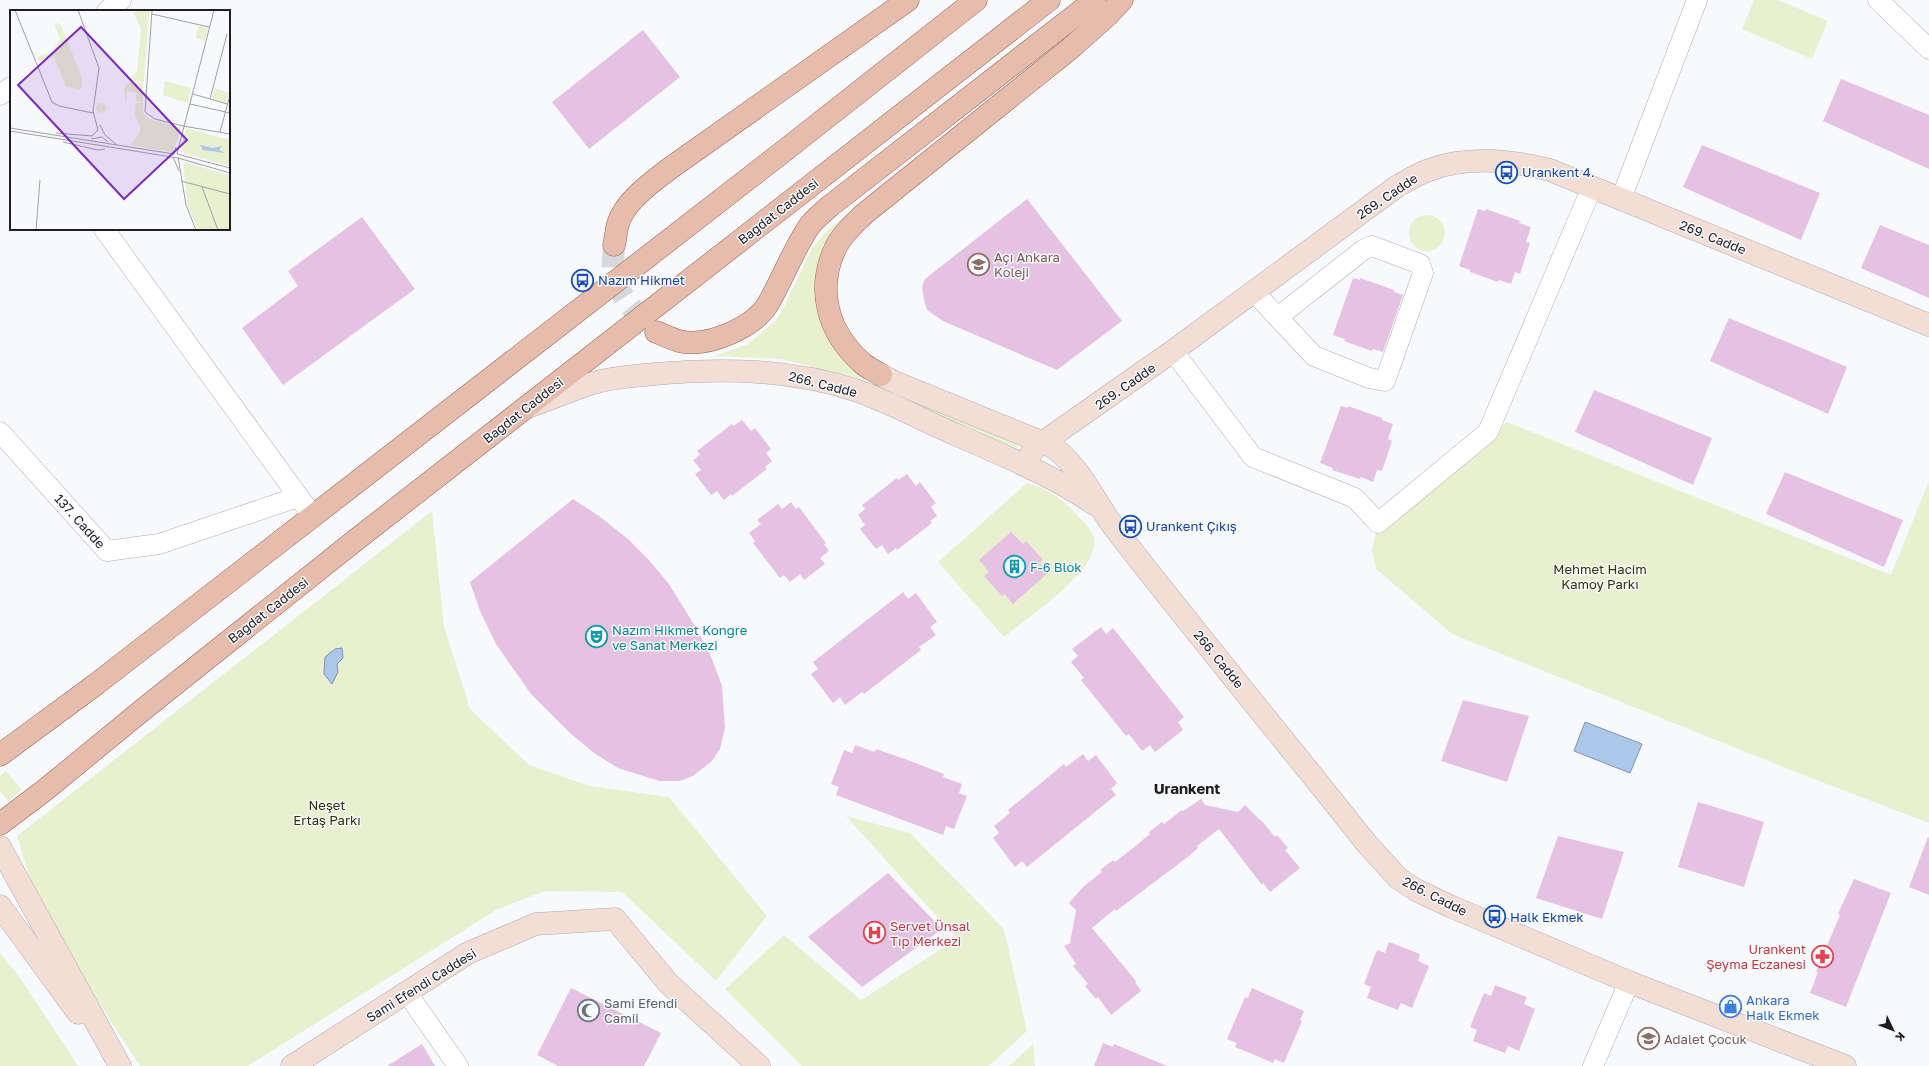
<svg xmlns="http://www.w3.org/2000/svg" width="1929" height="1066" font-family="'Golos Text',sans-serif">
<rect width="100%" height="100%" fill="#f8f9fd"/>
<g fill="#e9f0d0">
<polygon points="1754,0 1778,0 1828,21 1812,59 1742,29"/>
<polygon points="848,213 830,240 824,255 848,363 866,380 781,359 715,356 748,344 776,320 785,305 812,248 826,232"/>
<circle cx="1427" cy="233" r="18"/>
<polygon points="891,392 1018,445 1017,448 890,395"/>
<polygon points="1507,422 1891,575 1929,481 1929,823 1798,773 1452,634 1376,569 1372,550 1378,523"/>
<path d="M1027 483C1047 488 1064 500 1078 516 1084 522 1092 530 1094 538 1101 570 1026 619 1004 637L938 562Z"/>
<polygon points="432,511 444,626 470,709 529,765 590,786 669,797 767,916 716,981 622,892 545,891 496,910 248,1066 140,1066 41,914 17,836"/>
<polygon points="6,771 22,790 8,801 0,791 0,776"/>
<polygon points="846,816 910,833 1004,929 1027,1031 989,1066 802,1066 725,989 784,935 861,1000 957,939"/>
<polygon points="0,953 18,975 78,1066 0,1066"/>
<polygon points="1033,1044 1035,1066 1009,1066"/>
</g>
<g fill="#abc7e9" stroke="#8194ad">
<polygon points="342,648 343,658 337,664 338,672 332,684 324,674 325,657 335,649"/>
<polygon points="1585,722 1642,744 1630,773 1574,751"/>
</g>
<g fill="#e5c2e1">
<polygon points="643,30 680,77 589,149 552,102"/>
<polygon points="1841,79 1929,115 1929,169 1823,121"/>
<polygon points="1702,145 1820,193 1801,240 1683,187"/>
<polygon points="1027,199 1122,321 1057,370 943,321 927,310 924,300 922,287 925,279"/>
<polygon points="1478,209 1485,211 1486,209 1520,221 1519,223 1531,227 1526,242 1530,243 1520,274 1515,272 1511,284 1499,280 1498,282 1470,272 1470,270 1459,266"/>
<polygon points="362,217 415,289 283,385 242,328 298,286 288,271"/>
<polygon points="1880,225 1929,245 1929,298 1861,268"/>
<polygon points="1353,278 1360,280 1360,278 1394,290 1394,292 1403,295 1383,352 1373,349 1372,351 1344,341 1345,339 1333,335"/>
<polygon points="1729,318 1847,367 1828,414 1710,361"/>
<polygon points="1594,390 1712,438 1693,485 1575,432"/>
<polygon points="1341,406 1348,408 1348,406 1382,418 1382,420 1393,424 1388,439 1392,441 1382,471 1377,470 1373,482 1361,477 1360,479 1332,470 1333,468 1320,463"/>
<polygon points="742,420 751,431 755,428 771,449 766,453 772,461 765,467 767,469 732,496 731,494 724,500 717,491 711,495 695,474 701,470 693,460 700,455 697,451 732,424 733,426"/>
<polygon points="1785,472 1903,520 1884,567 1766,514"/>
<polygon points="907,474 916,486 920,482 936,503 931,507 937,516 930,521 932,523 897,550 896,548 888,554 882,545 876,549 860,529 865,525 858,515 865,509 862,505 897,478 898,480"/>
<polygon points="573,499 599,516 628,539 649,560 669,584 698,631 712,659 722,686 725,728 720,749 712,761 693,776 680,781 659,781 618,768 594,753 570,733 531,694 496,644 480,611 470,582"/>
<polygon points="791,502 796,509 799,507 826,543 824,544 829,551 820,558 825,564 804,580 800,574 790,582 784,575 780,578 753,543 755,541 749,533 761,524 757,520 778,504 782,509"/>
<polygon points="1011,532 1023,544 1026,541 1029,544 1043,560 1040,563 1048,573 1013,604 1004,594 1002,596 984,576 989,572 979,560"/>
<polygon points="903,592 908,599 916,593 937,622 930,627 936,635 919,647 921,650 864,694 862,692 845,705 840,697 833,703 811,674 818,669 813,662"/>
<polygon points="1101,627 1106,634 1113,628 1184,717 1178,722 1183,730 1155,752 1150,745 1142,751 1129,734 1126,736 1081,680 1084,678 1071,662 1078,656 1072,649"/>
<polygon points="1463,700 1529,716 1507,782 1441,761"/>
<polygon points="855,745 875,752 876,749 905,759 944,774 943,777 962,784 959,793 967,796 954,829 946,826 943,835 836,795 839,787 831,784 844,750 852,753"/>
<polygon points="1083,754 1088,761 1096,755 1117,783 1111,789 1116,795 1027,867 1022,861 1015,867 993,838 999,833 994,826 1010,813 1008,810 1064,764 1066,767"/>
<polygon points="1201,799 1205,805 1238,812 1245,805 1260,820 1261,820 1275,837 1277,835 1288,848 1285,850 1300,868 1270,892 1263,883 1262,885 1219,829 1197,846 1198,848 1189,856 1116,911 1115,909 1092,928 1136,981 1135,982 1141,991 1111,1015 1098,997 1096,999 1085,986 1088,984 1073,966 1076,964 1064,946 1070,943 1076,910 1069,903 1084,886 1102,872 1100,870 1113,860 1115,862 1133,848 1150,834 1149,832 1162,822 1164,824 1182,810 1183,811"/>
<polygon points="1698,802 1764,822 1744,887 1678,867"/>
<polygon points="1558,836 1624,852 1602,919 1536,898"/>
<polygon points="1928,837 1929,838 1929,895 1909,887"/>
<polygon points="888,873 942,929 862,987 808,937"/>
<polygon points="1854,879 1891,893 1846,1007 1810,993 1818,972 1816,972 1840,915 1838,914"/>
<polygon points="1389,942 1420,954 1418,961 1429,966 1412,1008 1401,1003 1398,1010 1367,998 1371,987 1364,984 1377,950 1385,953"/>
<polygon points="1495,985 1527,997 1524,1004 1535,1009 1519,1051 1508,1046 1505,1053 1473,1041 1477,1030 1470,1027 1484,993 1491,996"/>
<polygon points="571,988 661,1033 644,1066 558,1066 537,1055"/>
<polygon points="1252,988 1304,1011 1300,1020 1302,1021 1284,1063 1275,1059 1273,1063 1252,1054 1235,1047 1237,1043 1227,1039 1245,997 1248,998"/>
<polygon points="1103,1043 1113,1047 1114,1044 1167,1066 1094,1066"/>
<polygon points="422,1044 435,1066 387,1066"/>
</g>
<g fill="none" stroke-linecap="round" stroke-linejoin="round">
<path stroke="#d7d8dc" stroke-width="22" stroke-dasharray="22 11" stroke-linecap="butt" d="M614 245C614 253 612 263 613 270 618 297 636 314 655 331"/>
<defs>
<g id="street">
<polyline points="1878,0 1929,49"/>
<polyline points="107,11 121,0"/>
<polyline points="0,95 11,87"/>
<polyline points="1621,199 1697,0"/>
<polyline points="104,229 306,507"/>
<polyline points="1254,292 1314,356 1369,378 1385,381 1423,273 1420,264 1372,246 1363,250 1278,317"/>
<polyline points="1173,351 1253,457 1355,498 1378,523 1488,432 1592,187"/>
<polyline points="0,432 107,551 159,544 298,497"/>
<polyline points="407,993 458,1066"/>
<polyline points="1593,1066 1629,982"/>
</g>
<g id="secondary">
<path d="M881 375 899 384 1049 445C1078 461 1096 504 1116 530 1198 636 1284 739 1367 844L1398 878 1416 890 1452 907 1629 982 1845 1066"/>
<path d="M530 406C551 399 571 390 593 383 613 377 634 376 655 374 724 368 792 369 858 391 892 403 924 421 957 435 1004 456 1052 475 1094 504"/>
<path d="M1032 469C1026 459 1030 452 1039 445L1173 351 1396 187C1407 181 1417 174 1429 170 1468 155 1511 160 1550 170L1929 325"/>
<polyline points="0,847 120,1066"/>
<polyline points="0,906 78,1013"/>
<polyline points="292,1066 468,953 536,924 615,919 668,983 759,1066"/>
</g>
<g id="primary">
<path d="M614 245C616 238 616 230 618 224 624 202 652 182 669 169L908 0"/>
<path d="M656 332C664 335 671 339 679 341 707 348 753 328 768 304 783 278 793 250 810 225 816 218 823 212 830 206L1095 0"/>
<path d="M881 375C875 371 866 367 861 362 828 332 816 290 835 249 841 235 854 224 864 214L1071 48 1108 15 1122 0"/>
<polyline points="0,755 95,685 775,158 976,0"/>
<polyline points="0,824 45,790 145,708 357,539 1049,0"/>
</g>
</defs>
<use href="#street" stroke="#adaeb1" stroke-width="21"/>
<use href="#secondary" stroke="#adaeb1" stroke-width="23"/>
<use href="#primary" stroke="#966858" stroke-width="23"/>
<use href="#street" stroke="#fff" stroke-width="20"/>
<use href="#secondary" stroke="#f3ded6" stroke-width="22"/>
<use href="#primary" stroke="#e6bcad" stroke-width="22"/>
</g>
<defs>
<symbol id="bus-ring" viewBox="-11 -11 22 22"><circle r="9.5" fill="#f8f9fd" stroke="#1a4fb4" stroke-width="1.5"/><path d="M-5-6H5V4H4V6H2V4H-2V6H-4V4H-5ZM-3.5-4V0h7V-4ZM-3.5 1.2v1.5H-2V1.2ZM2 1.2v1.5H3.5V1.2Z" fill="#1a4fb4"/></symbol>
<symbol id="school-ring" viewBox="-11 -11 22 22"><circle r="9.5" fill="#f8f9fd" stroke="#8d6e63" stroke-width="1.5"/><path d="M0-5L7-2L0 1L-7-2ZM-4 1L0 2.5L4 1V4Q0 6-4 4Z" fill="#8d6e63"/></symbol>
<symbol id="building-ring" viewBox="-11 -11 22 22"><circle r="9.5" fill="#f8f9fd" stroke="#0f9aa8" stroke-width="1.5"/><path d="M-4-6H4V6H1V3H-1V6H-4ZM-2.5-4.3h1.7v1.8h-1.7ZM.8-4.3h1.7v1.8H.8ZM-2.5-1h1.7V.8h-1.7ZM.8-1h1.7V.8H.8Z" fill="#0f9aa8"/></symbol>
<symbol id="theatre-ring" viewBox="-11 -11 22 22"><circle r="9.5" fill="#f8f9fd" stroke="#0f9aa8" stroke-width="1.5"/><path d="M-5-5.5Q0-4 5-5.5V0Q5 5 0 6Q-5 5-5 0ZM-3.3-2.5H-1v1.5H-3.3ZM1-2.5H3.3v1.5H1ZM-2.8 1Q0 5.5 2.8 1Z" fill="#0f9aa8"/></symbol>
<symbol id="hospital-ring" viewBox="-11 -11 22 22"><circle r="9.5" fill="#f8f9fd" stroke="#e0444e" stroke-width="1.5"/><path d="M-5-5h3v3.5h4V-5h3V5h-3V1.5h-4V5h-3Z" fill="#e0444e"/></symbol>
<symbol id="pharmacy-ring" viewBox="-11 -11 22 22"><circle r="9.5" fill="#f8f9fd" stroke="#e0444e" stroke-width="1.5"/><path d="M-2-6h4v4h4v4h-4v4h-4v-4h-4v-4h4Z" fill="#e0444e"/></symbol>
<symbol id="shop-ring" viewBox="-11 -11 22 22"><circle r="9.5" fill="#f8f9fd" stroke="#3f7fe0" stroke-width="1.5"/><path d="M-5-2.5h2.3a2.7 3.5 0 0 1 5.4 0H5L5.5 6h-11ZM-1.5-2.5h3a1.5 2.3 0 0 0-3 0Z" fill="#3f7fe0"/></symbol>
<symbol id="mosque-ring" viewBox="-11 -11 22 22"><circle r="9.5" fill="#f8f9fd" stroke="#6b7280" stroke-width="1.5"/><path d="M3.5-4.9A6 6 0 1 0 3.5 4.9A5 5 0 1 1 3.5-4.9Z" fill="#6b7280"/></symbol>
</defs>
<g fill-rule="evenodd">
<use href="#bus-ring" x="1494" y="160" width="25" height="25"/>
<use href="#school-ring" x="966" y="252" width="25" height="25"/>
<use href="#bus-ring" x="570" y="268" width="25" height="25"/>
<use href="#bus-ring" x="1118" y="514" width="25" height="25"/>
<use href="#building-ring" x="1002" y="554" width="25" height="25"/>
<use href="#theatre-ring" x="584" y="624" width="25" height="25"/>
<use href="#bus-ring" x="1482" y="904" width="25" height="25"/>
<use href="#hospital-ring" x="862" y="920" width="25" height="25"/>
<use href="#pharmacy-ring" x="1810" y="944" width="25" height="25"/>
<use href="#shop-ring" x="1718" y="994" width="25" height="25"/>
<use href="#mosque-ring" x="576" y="998" width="25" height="25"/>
<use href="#school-ring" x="1636" y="1026" width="25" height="25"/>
</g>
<g text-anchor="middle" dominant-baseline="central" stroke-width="3" stroke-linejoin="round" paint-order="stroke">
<g font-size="13" fill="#164399" stroke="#f8f9fd" text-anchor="start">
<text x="1522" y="172">Urankent 4.</text>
<text x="598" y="280">Nazım Hikmet</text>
<text x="1146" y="526">Urankent Çıkış</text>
<text x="1510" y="917">Halk Ekmek</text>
</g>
<g font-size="13" fill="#1e1e20" stroke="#f8f9fd">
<text transform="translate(1387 196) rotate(-34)">269. Cadde</text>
<text transform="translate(778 211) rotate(-38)">Bağdat Caddesi</text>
<text transform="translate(1713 237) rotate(22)">269. Cadde</text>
<text transform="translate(823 384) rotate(14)">266. Cadde</text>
<text transform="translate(1125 386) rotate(-35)">269. Cadde</text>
<text transform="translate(523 410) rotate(-38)">Bağdat Caddesi</text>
<text transform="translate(80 521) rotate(48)">137. Cadde</text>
<text transform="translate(268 610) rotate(-38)">Bağdat Caddesi</text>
<text transform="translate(1219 659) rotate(51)">266. Cadde</text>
<text transform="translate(1435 896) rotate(27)">266. Cadde</text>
<text transform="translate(421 985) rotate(-32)">Sami Efendi Caddesi</text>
</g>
<g font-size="13" fill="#785e54" stroke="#f8f9fd" text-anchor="start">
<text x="994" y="257">Açı Ankara<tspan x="994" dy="15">Koleji</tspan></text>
<text x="1664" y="1039">Adalet Çocuk</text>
</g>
<g font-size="13" fill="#0d838f" stroke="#f8f9fd" text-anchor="start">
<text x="1030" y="567">F-6 Blok</text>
<text x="612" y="630">Nazım Hikmet Kongre<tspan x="612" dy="15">ve Sanat Merkezi</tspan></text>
</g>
<g font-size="13" fill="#2f3502" stroke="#f8f9fd">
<text x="1600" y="569">Mehmet Hacim<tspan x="1600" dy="15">Kamoy Parkı</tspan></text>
<text x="327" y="805">Neşet<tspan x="327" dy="15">Ertaş Parkı</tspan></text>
</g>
<g font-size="13" fill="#be3a42" stroke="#f8f9fd" text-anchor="start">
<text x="890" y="926">Servet Ünsal<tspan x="890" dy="15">Tıp Merkezi</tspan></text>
<text x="1806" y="949" text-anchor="end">Urankent<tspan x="1806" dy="15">Şeyma Eczanesi</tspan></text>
</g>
<g font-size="13" fill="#366cbe" stroke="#f8f9fd" text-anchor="start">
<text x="1746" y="1000">Ankara<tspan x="1746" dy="15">Halk Ekmek</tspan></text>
</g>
<g font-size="13" fill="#5b616d" stroke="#f8f9fd" text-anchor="start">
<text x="604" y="1003">Sami Efendi<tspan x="604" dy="15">Camii</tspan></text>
</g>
<g font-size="15" font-weight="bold" fill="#1e1e20" stroke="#f8f9fd">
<text x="1187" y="788">Urankent</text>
</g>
</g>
<g transform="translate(10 10)">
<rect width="220" height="220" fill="#f8f9fd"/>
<path d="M139 0 134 72 119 71 127 61 130 28 131 19 123 2ZM47 13 51 15 72 68V77L69 79 56 77 44 46 29 52 27 47 43 41 50 28 44 14ZM188 16 198 18 195 31 186 28ZM155 71 181 78 178 93 153 85ZM119 72 133 73V92L126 91V83L117 81 116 94 114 79ZM205 78 219 83 216 93 202 89ZM86 98a5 5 0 1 1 10 0a5 5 0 1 1-10 0ZM126 93H133V103L137 108 171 118 163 142 121 135 130 122V116L125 106ZM176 118 220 130V156L173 143 171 137ZM173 152 220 165V220H188L178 196Z" fill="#e9f0d0"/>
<path d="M190 135 203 138 212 136 209 140 215 143 193 140Z" fill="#abc7e9"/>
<path fill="none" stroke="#a1a1a5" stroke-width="1" d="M5 0 42 92 49 96 83 103M142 0 135 102 145 109 173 116M204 0 167 144 220 158M142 4 199 17M183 84 217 94M200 89 217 24M180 94 220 103M90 115 95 125 106 134M173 116 220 124M0 118 164 144 166 137M0 121 168 148 220 163M210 122 220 85M46 123 82 126 88 120 83 101 89 58 68 0M81 129 92 127 98 132M53 132 88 140 95 139M163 147 169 161M168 147 176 195 186 220M171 171 220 184M192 177 208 220M26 220 30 170"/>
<path fill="#7b2cbf" fill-opacity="0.15" stroke="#7b2cbf" stroke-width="2" d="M71 17 177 130 114 189 8 75Z"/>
<rect width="220" height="220" fill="none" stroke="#1e1e20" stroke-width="2"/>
</g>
<g transform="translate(1893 1030) rotate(133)" stroke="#f8f9fd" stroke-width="3" paint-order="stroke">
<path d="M0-3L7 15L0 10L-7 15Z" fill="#1e1e20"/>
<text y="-6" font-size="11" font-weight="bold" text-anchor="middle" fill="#1e1e20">K</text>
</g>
</svg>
